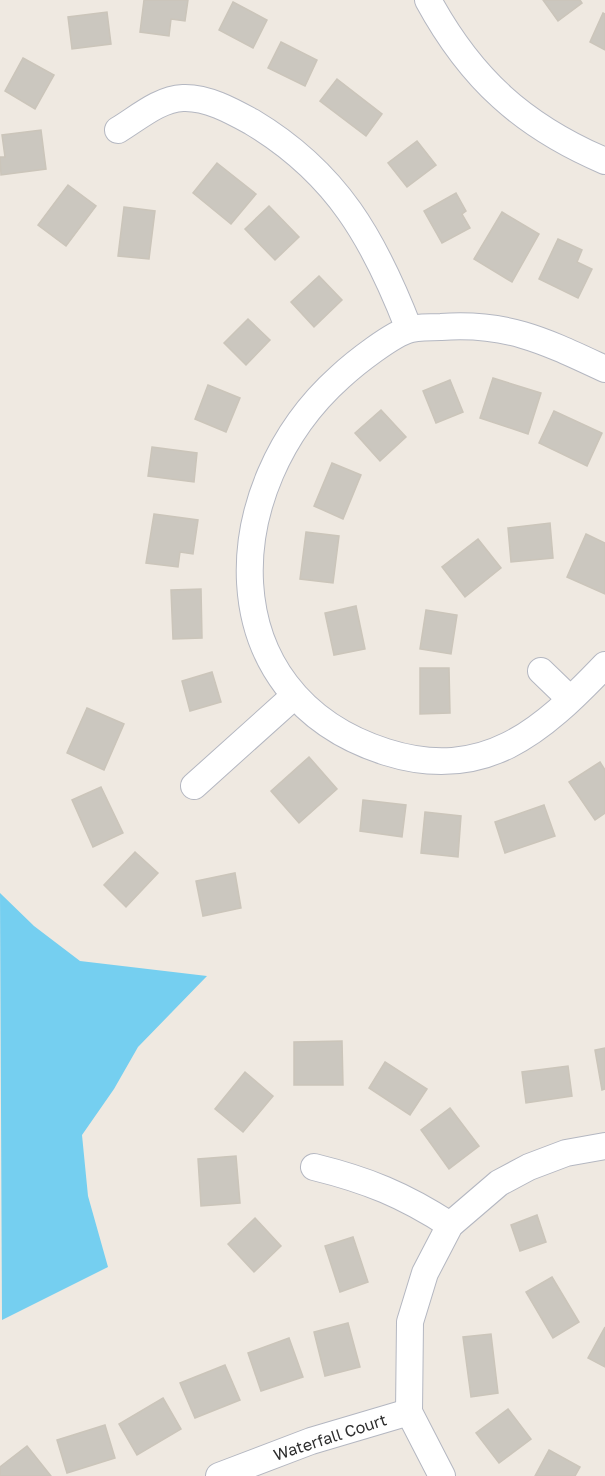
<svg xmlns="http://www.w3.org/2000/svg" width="605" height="1476" font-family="'Golos Text',sans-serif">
<rect width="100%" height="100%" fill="#efe9e1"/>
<polygon fill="#75cff0" points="0,893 34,926 80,961 207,976 138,1047 114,1089 82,1135 88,1196 108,1267 2,1320"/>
<g fill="#cbc7bf" stroke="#cbc5ba" stroke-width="1.5">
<polygon points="144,0 188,0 185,21 171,19 169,36 140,32"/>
<polygon points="543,0 580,0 582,3 558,21"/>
<polygon points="233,2 267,20 253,48 219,30"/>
<polygon points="107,12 111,44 72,49 68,17"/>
<polygon points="603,13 605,14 605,50 590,42"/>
<polygon points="281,42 317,60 305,86 268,68"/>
<polygon points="23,58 54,75 35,109 5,91"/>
<polygon points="337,79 382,114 366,136 320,101"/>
<polygon points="41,130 46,169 1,175 0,157 5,157 2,135"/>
<polygon points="417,141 436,165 407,187 388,163"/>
<polygon points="217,163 256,194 231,224 193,193"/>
<polygon points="68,185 96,206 66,246 38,225"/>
<polygon points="456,193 466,211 462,214 470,228 442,243 424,211"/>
<polygon points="269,206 299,237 275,260 245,229"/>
<polygon points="124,207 155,211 149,259 118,256"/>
<polygon points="502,212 539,234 512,282 474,259"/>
<polygon points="558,239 582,250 577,262 592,269 578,298 539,279"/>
<polygon points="319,276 342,300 314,327 291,302"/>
<polygon points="248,319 270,340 246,365 224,343"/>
<polygon points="493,378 541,393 528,434 480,418"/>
<polygon points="450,380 463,412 436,423 423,391"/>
<polygon points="208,385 240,398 226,432 195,419"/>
<polygon points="381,410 406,437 380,461 355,433"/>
<polygon points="554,411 602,433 587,466 539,443"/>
<polygon points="152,447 197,453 194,482 148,476"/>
<polygon points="332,463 361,475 343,519 314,506"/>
<polygon points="154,514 198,520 193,554 180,552 178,567 146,563"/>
<polygon points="550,523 553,558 511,562 508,528"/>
<polygon points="306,532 339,536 333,583 300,579"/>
<polygon points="586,534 605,543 605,594 567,577"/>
<polygon points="478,539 501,568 465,597 442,567"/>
<polygon points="201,589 202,638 173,639 171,590"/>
<polygon points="356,606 365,649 334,655 325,613"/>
<polygon points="426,610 457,615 451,654 420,649"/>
<polygon points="420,668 449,668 450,713 420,714"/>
<polygon points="212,672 221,702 190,711 182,681"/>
<polygon points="87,708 124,724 104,770 67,753"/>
<polygon points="309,757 337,789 299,823 271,791"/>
<polygon points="600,762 605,770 605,813 595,820 569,782"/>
<polygon points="101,787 123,833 93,847 72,800"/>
<polygon points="363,800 406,805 402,837 360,831"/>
<polygon points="544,805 555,836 505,853 495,822"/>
<polygon points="425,812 461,816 458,857 421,853"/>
<polygon points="135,852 158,873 126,907 104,885"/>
<polygon points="235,873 241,908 203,916 196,881"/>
<polygon points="342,1041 343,1085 294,1085 294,1042"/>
<polygon points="605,1048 605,1089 602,1090 595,1050"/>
<polygon points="385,1062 427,1089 410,1115 369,1088"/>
<polygon points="568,1066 572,1096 526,1103 522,1072"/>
<polygon points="245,1072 273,1096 243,1132 215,1109"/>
<polygon points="450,1108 479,1146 449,1169 421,1130"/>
<polygon points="236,1156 240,1203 201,1206 198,1159"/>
<polygon points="537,1215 546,1242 520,1251 511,1225"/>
<polygon points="255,1218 281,1246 254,1272 228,1244"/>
<polygon points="353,1237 368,1282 340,1292 325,1246"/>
<polygon points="552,1277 579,1322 553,1338 526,1292"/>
<polygon points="348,1323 360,1367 325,1376 314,1332"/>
<polygon points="605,1327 605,1367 588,1358"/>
<polygon points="491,1334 498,1393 471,1397 463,1337"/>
<polygon points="289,1338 303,1377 261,1391 248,1353"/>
<polygon points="225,1365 240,1400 195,1418 180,1383"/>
<polygon points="163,1398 181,1429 137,1455 119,1424"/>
<polygon points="508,1409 531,1439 499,1463 476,1433"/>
<polygon points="105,1425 115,1458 67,1473 57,1440"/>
<polygon points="27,1446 51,1476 0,1476 0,1467"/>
<polygon points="549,1450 580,1467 575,1476 535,1476"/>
</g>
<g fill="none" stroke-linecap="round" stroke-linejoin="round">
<defs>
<g id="minor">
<path d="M428 0C471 79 523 126 605 161"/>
<path d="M118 130C138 118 159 99 183 98 207 97 232 111 252 122 337 173 374 239 409 329"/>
<path d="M605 369C547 342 508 322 441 327 431 327 420 327 411 329 393 333 354 364 340 377 218 486 207 695 386 752 484 783 541 732 605 665"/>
<polyline points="541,671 570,699"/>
<polyline points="194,786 293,697"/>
<path d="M314 1167C367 1180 404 1195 450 1225"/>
<polyline points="219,1476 311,1441 409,1412"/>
<polyline points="442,1476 409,1412 410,1322 425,1273 450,1225 499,1183 529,1167 566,1153 605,1146"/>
</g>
</defs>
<use href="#minor" stroke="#b4b7c1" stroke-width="28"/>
<use href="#minor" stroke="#fff" stroke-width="26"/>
</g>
<g text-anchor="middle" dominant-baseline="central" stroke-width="6" stroke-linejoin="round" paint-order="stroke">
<g font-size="16" fill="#2e2e2e" stroke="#fff">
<text transform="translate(330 1437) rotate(-18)">Waterfall Court</text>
</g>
</g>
</svg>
